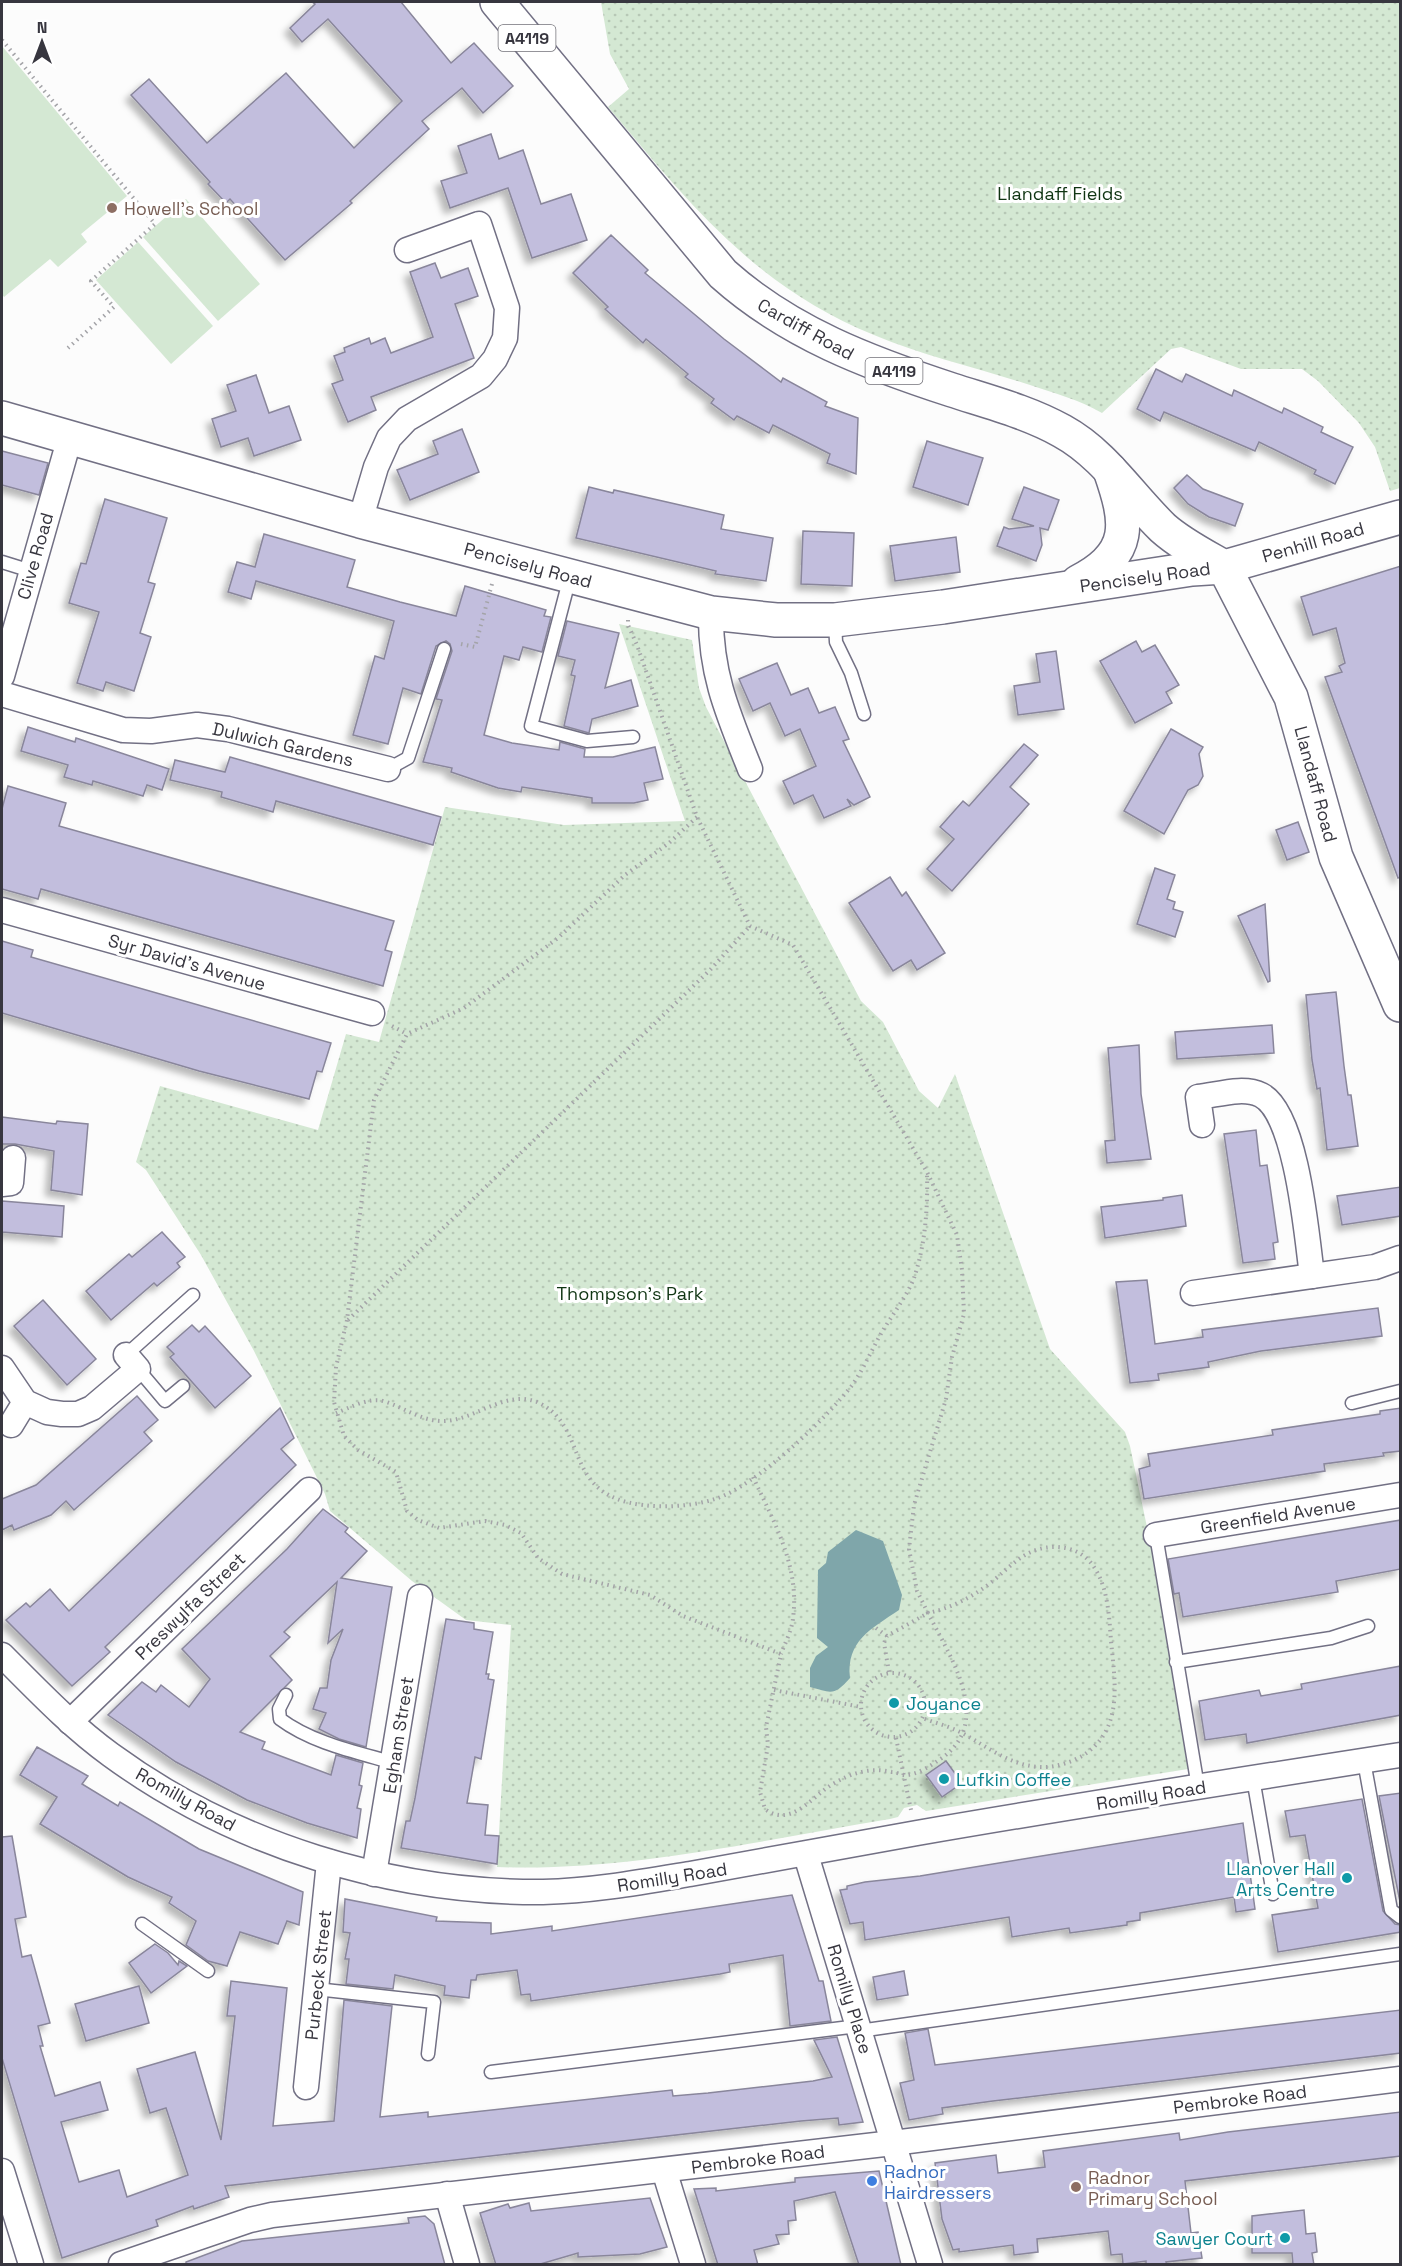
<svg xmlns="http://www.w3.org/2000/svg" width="1402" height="2266" font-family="'Space Grotesk',sans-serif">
<defs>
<pattern id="park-dots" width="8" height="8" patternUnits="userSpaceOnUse" patternTransform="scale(1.5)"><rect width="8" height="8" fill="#d4e8d3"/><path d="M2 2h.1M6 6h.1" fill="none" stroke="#b7c8b6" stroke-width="1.8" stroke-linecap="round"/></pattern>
<filter id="shadow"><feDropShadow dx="-5.5" dy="5.5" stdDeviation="3" flood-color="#0004"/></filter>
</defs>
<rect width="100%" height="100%" fill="#fcfcfc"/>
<g fill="#d4e8d3">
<polygon points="2,46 127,196 81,234 87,242 58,267 50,259 4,297 2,294"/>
<polygon points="186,199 260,284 218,321 143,237"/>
<polygon points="138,242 213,326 171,364 96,280"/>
</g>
<g fill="url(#park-dots)">
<path d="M601 2H1400V488L1390 491 1375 447 1359 423 1318 381 1302 369H1241L1181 347 1171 349 1102 413C1080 400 1054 393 1030 385 978 368 924 356 874 335 754 286 689 203 608 107L629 89 610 54Z"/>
<path d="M619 624 692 640 699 688 706 707 861 1001 883 1022 919 1091 938 1108 955 1074 1050 1349 1125 1432 1130 1446 1152 1551 1188 1769 926 1811 917 1805 904 1808 898 1817 890 1819C763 1840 625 1872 497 1867L511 1625 466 1620 412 1581 330 1511 325 1494 254 1351 201 1255 146 1170 136 1162 160 1086 318 1130 346 1034 379 1042 445 807 564 825 685 821Z"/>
</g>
<path fill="#7fa6aa" d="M856 1530 883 1541 902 1595 899 1610C871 1629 846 1641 850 1678 834 1696 832 1693 810 1687V1668L816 1656 828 1647 817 1638 818 1570 826 1563 828 1552Z"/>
<g fill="#c2bedd" stroke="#89869b" stroke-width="1.5" filter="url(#shadow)">
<polygon points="312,2 401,2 451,63 474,43 513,86 483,113 462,88 422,121 429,129 350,201 352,203 285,260 230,199 226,203 208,184 210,182 131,95 149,79 207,143 286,73 354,148 402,101 328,19 302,42 290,28 315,4"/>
<polygon points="491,134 499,159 523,150 541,204 571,194 587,240 532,258 508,188 450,208 441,181 467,173 458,146"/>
<polygon points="611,235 648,270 645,273 724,339 781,382 783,378 827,402 825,406 858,418 856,474 827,463 830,454 773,425 769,433 737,416 734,420 711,403 714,399 685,377 688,374 646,339 643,343 605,309 608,307 573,273"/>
<polygon points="435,263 441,278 468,268 478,296 455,304 474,358 371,397 376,410 348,422 332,384 343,380 334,356 345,352 344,348 369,338 371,344 385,338 391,353 433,337 410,272"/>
<polygon points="1156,369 1182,382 1186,374 1232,396 1234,390 1282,413 1284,408 1323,427 1321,432 1353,447 1335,484 1314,474 1316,470 1259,442 1255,451 1164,412 1160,421 1137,409"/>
<polygon points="256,375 269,413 289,406 301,440 254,456 248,438 221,447 212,419 236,411 227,385"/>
<polygon points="462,429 479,472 410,500 397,470 438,454 433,441"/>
<polygon points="927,441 983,458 968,505 913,487"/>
<polygon points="2,451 48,463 39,495 2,485"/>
<polygon points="1187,475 1203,489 1243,504 1235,526 1209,517 1188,504 1174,488"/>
<polygon points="589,487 613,493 614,490 724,515 721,529 773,538 766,581 715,574 716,571 576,538"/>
<polygon points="1024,487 1059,500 1048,530 1040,528 1042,545 1036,561 997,546 1004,527 1009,529 1034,526 1012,519"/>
<polygon points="105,499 167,518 148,582 155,584 140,633 151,637 134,691 106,682 103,691 77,683 99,612 69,603 81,563 86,564"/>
<polygon points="803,531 854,533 852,586 801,584"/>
<polygon points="264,534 355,560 347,587 400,602 456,616 465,586 546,610 544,616 551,617 542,652 523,647 519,660 504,656 484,735 512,743 559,750 560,742 585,749 584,757 613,757 655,747 663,779 644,783 648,800 634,803 592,803 592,798 522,787 521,792 498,788 451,772 452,768 423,762 442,700 436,699 452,651 450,644 446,641 436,646 421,694 403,688 388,744 353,735 375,656 384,659 394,621 256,581 251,599 228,592 237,562 255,567"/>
<polygon points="956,537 960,572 895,581 890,546"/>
<polygon points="1401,566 1401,877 1398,878 1325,677 1342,672 1339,666 1345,663 1336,628 1313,635 1301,597"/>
<polygon points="567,621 619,633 605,688 631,680 638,706 592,719 589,733 564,726 575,676 571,675 575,660 558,656"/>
<polygon points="1136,641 1142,652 1155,645 1179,685 1166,692 1172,703 1135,723 1100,661"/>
<polygon points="1056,651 1064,709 1018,715 1014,686 1040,682 1036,654"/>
<polygon points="777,663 791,695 808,688 819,713 835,707 849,739 843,741 870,797 854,805 847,799 851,806 824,818 813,795 794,804 783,781 816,766 800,729 785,736 770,703 753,711 739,679"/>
<polygon points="28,727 75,742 76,738 169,769 162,790 147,785 143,796 93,781 92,785 64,777 68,765 21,751"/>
<polygon points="1171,729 1203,747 1199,754 1203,776 1198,785 1188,790 1164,834 1124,811"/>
<polygon points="1024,744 1038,755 1010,787 1029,804 952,891 927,869 954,839 940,827 963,801 969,806"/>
<polygon points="230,757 441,817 433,845 276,801 273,812 221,797 222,792 170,780 175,760 225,772"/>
<polygon points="8,786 66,803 59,826 394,921 385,950 392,952 383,986 41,889 38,899 2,889 2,809"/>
<polygon points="1298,822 1309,852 1287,860 1276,830"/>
<polygon points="1155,868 1175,875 1167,899 1175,902 1173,909 1183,912 1175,937 1137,924"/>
<polygon points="890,877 902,896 906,892 945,953 917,970 911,960 893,971 849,903"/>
<polygon points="1265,904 1270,981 1268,982 1238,916"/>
<polygon points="2,941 33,950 31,957 331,1043 322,1072 317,1071 309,1099 199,1071 2,1013"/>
<polygon points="1336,992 1344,1066 1348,1095 1351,1095 1358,1146 1327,1150 1320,1088 1317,1089 1312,1060 1306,995"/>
<polygon points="1272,1025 1274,1053 1177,1059 1175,1032"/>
<polygon points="1139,1045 1141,1094 1151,1159 1107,1163 1105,1141 1115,1140 1108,1048"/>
<polygon points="2,1117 56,1124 57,1121 88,1124 82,1195 51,1190 54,1151 15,1144 2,1144"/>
<polygon points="1256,1130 1260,1166 1267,1165 1278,1242 1273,1243 1275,1259 1243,1263 1224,1134"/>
<polygon points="1401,1187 1401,1216 1342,1225 1337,1196"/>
<polygon points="1182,1195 1186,1226 1105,1238 1101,1207 1163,1200 1163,1198"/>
<polygon points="2,1201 64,1206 62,1237 2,1232"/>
<polygon points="162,1232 185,1257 177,1263 180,1267 157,1286 154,1283 111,1320 86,1291 129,1254 132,1257"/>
<polygon points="1147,1280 1155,1344 1203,1337 1202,1330 1378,1308 1382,1336 1261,1351 1208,1362 1209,1367 1158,1374 1159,1380 1130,1383 1116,1282"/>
<polygon points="43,1300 96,1359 67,1385 14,1326"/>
<polygon points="192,1325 199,1332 205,1326 251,1376 215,1408 170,1357 174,1354 167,1347"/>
<polygon points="137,1396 158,1420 144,1432 152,1441 74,1510 66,1501 51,1515 14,1530 12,1525 2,1530 2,1499 36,1485"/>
<polygon points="280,1408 294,1438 281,1449 296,1465 105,1647 110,1652 72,1686 6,1620 26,1603 30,1607 50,1589 69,1611"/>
<polygon points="1401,1408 1401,1451 1383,1453 1384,1456 1324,1464 1325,1471 1144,1499 1139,1469 1150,1466 1148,1454 1273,1435 1272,1430 1380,1414 1380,1411"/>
<polygon points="323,1509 348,1528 345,1532 367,1551 341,1578 392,1587 366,1747 339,1739 319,1729 326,1713 313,1709 320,1688 327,1688 331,1660 343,1629 328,1643 337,1582 284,1632 290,1637 270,1656 292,1680 240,1732 265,1742 262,1749 331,1775 336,1755 363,1763 359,1785 362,1786 357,1808 361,1809 357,1838 307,1823 247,1800 176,1762 108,1715 142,1682 156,1692 161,1685 189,1707 210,1679 182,1649 287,1549"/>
<polygon points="1401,1520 1401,1569 1336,1581 1338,1592 1183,1617 1179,1593 1174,1594 1168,1559"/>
<polygon points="446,1619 474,1623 474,1629 493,1632 486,1674 489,1674 488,1679 494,1680 481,1759 475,1757 467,1803 488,1805 485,1835 499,1836 497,1864 401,1848 406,1821 410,1821 415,1798"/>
<polygon points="1401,1666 1401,1715 1247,1743 1246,1734 1205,1740 1199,1701 1259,1690 1261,1696 1302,1689 1301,1684"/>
<polygon points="37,1747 88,1776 82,1784 118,1806 120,1802 199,1849 303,1892 299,1925 287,1921 278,1944 240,1932 227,1966 208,1961 186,1945 196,1921 169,1903 172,1897 128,1877 40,1824 57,1797 20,1775"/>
<polygon points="946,1761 962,1783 942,1797 926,1775"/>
<polygon points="1401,1793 1401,1907 1379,1796"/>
<polygon points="1362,1799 1383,1911 1395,1924 1401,1925 1401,1932 1278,1952 1272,1915 1318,1908 1305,1835 1290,1837 1285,1811"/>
<polygon points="1243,1823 1255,1909 1236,1912 1234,1897 1140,1913 1140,1920 1127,1922 1127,1925 1070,1933 1069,1928 1012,1937 1009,1917 865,1940 863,1922 850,1924 840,1890 847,1889 847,1886 865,1882 920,1876"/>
<polygon points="12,1836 26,1917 15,1919 22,1957 31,1955 50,2023 38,2026 43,2046 40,2046 55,2096 100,2082 108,2110 61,2122 79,2182 119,2170 127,2197 188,2175 166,2108 150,2113 137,2069 195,2052 221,2140 235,2016 227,2016 231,1981 287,1988 273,2126 334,2121 344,2000 392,2006 380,2117 428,2112 428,2117 672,2090 673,2096 708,2093 813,2081 832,2077 814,2040 837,2037 863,2122 839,2125 838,2118 801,2121 225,2186 229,2197 194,2209 193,2206 156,2220 158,2226 62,2258 2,2058 2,1837"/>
<polygon points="792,1895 819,1981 823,1981 831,2021 790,2026 783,1955 729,1964 730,1972 720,1974 531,2001 530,1994 521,1995 517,1970 477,1975 476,1980 471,1980 469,1998 444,1995 445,1986 395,1975 393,1989 346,1984 349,1959 345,1959 350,1933 343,1932 345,1899 437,1917 436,1921 491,1923 491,1934 552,1926 552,1931"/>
<polygon points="155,1944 168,1953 178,1965 179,1961 187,1966 151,1993 129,1963"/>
<polygon points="904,1971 908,1995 877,2000 873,1977"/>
<polygon points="139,1986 149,2023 86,2041 75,2004"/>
<polygon points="1401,2010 1401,2053 993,2101 942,2108 943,2114 909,2120 900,2083 914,2080 905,2033 928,2029 935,2065"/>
<polygon points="1401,2112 1401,2156 1185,2181 1191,2233 1198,2232 1202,2258 1166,2262 1167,2265 1146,2265 1146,2261 1123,2264 1122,2254 1111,2255 1108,2231 1037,2239 1038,2252 1014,2255 1013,2245 959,2252 959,2249 953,2250 942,2219 935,2163 996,2155 998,2173 1045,2167 1043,2151 1179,2133 1180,2140 1228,2132"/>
<polygon points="879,2171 901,2265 859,2265 835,2192 794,2201 796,2220 788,2221 789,2234 776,2235 779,2244 754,2250 758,2265 718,2265 694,2189 716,2188 716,2191 795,2182 795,2178"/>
<polygon points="650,2198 667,2247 640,2254 578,2257 578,2253 537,2265 496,2265 480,2213 508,2204 510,2208 529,2203 531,2211"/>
<polygon points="1304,2210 1306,2234 1315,2233 1317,2252 1312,2253 1314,2265 1293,2265 1292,2253 1252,2253 1252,2216"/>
<polygon points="425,2216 434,2224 445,2265 186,2265 186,2262 242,2241 409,2223 408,2218"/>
</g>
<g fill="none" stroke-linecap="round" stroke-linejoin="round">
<defs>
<g id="service">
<polyline points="2,562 31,571"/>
<polyline points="570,577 531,726 587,741 633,737"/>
<polyline points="835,621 836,642 851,673 864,714"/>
<polyline points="388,769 408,758 444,649"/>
<polyline points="126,1355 193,1295"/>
<polyline points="138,1369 165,1401 183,1386"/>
<polyline points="1352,1403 1400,1391"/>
<polyline points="1156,1535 1198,1787"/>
<polyline points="1176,1662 1331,1638 1368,1626"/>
<path d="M286 1695 279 1709 280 1719C312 1743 356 1752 394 1763"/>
<polyline points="1364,1761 1391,1910 1400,1917"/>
<polyline points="1253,1778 1273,1894"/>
<polyline points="142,1924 208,1971"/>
<polyline points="316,1989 434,2002 428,2054"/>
<polyline points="859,2031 1400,1954"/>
<polyline points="491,2072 858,2026"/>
</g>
<g id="minor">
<polyline points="360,521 376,467 389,438 407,419 481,376 495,359 505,338 507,308 479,224 407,250"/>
<path d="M711 613C710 673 728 714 750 769"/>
<polyline points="2,676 70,437"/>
<polyline points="2,694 123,730 151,731 197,725 228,729 388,769"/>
<polyline points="2,910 372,1013"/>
<path d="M1202 1125 1198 1097C1217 1095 1243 1086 1261 1095 1297 1113 1307 1238 1312 1276"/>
<polyline points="2,1184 11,1183 13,1158"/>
<polyline points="1193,1293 1375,1267 1400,1258"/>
<polyline points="2,1368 25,1402 47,1412 62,1414 78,1414 92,1408 138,1369 126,1355"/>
<polyline points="11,1425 25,1402"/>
<polyline points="1156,1535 1400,1495"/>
<path d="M2 1655C37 1690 71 1726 111 1755 234 1845 391 1893 543 1892 592 1891 642 1882 690 1874 766 1861 841 1846 917 1833 1078 1805 1239 1780 1400 1755"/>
<polyline points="70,1722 309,1490"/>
<polyline points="806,1855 930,2264"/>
<polyline points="374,1874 420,1597"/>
<polyline points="306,2087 329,1862"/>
<polyline points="664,2170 693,2264"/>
<polyline points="2,2171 31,2264"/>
<polyline points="447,2194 467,2264"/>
<polyline points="121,2264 250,2220 272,2215 893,2143 1400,2079"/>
</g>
<g id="secondary">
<polyline points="2,418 360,521 711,613 776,620 835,620 943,607 1192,569 1224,567 1291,697 1336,857 1400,1005"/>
<path d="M1078 582C1134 554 1128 522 1110 470"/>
</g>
<path id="primary" d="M497 2 723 274C789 333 869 363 952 390 989 402 1028 412 1062 431 1104 454 1129 495 1163 528 1181 544 1203 555 1224 567L1400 517"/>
</defs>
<use href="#service" stroke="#727084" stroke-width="15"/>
<use href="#minor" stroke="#727084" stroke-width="27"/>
<use href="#secondary" stroke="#727084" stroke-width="36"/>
<use href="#primary" stroke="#727084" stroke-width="36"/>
<g stroke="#a4a4a8" stroke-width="4" stroke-dasharray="1.5 4.5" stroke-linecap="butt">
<polyline points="2,40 155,224 91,281 114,307 68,348"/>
<polyline points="628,620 628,625 637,645 697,817 750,926 793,945 927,1172 957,1235 962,1270 964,1314 952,1357 946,1399 914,1505 909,1549 917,1591 928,1613 887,1636 884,1643 889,1672"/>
<polyline points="461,644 475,647 492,584"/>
<path d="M697 817 669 843 625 875 558 938 464 1008 407 1034 374 1100 347 1320 336 1367 334 1402 344 1436 358 1450 396 1472 407 1511 418 1520 439 1528 485 1521 505 1525 521 1533 538 1558 562 1574 650 1595 683 1616 781 1654 766 1727 768 1745 760 1792 765 1809C790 1828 811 1798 831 1785 851 1773 869 1767 892 1772 896 1772 901 1775 905 1775 917 1775 930 1766 939 1760 996 1723 950 1657 928 1613 952 1608 974 1596 993 1581 1013 1564 1027 1547 1055 1547 1069 1547 1082 1552 1091 1563 1108 1584 1109 1615 1111 1641 1115 1683 1124 1730 1082 1756 1070 1763 1053 1768 1039 1767 1010 1765 989 1748 964 1734 951 1727 936 1723 922 1718"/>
<polyline points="392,1026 407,1034"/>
<polyline points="348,1320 711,969 750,926"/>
<path d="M336 1413C349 1408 369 1397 383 1401 404 1407 420 1421 443 1421 476 1421 509 1385 543 1405 589 1432 563 1496 643 1505 665 1508 693 1506 715 1499 756 1486 827 1418 853 1384 864 1368 872 1349 882 1332 892 1315 907 1296 914 1278 925 1246 928 1208 927 1175"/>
<path d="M753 1477C774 1522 800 1567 793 1618 792 1630 785 1643 781 1654"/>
<polyline points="876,1628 887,1636"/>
<circle cx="893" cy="1705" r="32"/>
<polyline points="774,1690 861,1707"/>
<polyline points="896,1738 911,1810"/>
</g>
<use href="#service" stroke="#fff" stroke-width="12"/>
<use href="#minor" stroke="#fff" stroke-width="24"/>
<use href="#secondary" stroke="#fff" stroke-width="33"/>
<use href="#primary" stroke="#fff" stroke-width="33"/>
</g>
<g fill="#8d6e63" stroke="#fff" stroke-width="2">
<circle cx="112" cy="208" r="6"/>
<circle cx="1076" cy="2187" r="6"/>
</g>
<g fill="#0f9aa8" stroke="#fff" stroke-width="2">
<circle cx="894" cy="1703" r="6"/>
<circle cx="944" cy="1779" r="6"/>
<circle cx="1347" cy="1878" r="6"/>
<circle cx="1285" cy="2238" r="6"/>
</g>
<circle fill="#3f7fe0" stroke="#fff" stroke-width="2" cx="872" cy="2181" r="6"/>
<g text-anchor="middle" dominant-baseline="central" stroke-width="6" stroke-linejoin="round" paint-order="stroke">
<g fill="#fff" stroke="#737279" stroke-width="1.5">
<rect x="498.5" y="25" width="57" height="26" rx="4.5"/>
<rect x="865.5" y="358" width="57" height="26" rx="4.5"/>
</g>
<g font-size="16" font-weight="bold" fill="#37363f">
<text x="527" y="38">A4119</text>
<text x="894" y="371">A4119</text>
</g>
<g font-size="18" fill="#103513" stroke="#fff">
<text x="1060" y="193">Llandaff Fields</text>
<text x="630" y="1293">Thompson's Park</text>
</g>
<g font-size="18" fill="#785e54" stroke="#fff" text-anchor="start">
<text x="124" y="208">Howell's School</text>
<text x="1088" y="2177">Radnor<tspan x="1088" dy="21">Primary School</tspan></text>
</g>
<g font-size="18" fill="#37363f" stroke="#fff">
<text transform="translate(806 329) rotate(29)">Cardiff Road</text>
<text transform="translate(1313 542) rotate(-16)">Penhill Road</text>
<text transform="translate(35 556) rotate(-74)">Clive Road</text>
<text transform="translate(528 565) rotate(15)">Pencisely Road</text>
<text transform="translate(1145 577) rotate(-8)">Pencisely Road</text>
<text transform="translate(283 744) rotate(13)">Dulwich Gardens</text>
<text transform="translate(1316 784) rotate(75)">Llandaff Road</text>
<text transform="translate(187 962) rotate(16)">Syr David's Avenue</text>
<text transform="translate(1278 1515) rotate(-9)">Greenfield Avenue</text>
<text transform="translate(190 1606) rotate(-44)">Preswylfa Street</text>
<text transform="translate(398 1735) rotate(-81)">Egham Street</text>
<text transform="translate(1151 1795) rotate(-9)">Romilly Road</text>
<text transform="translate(186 1799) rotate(29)">Romilly Road</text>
<text transform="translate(672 1877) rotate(-9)">Romilly Road</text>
<text transform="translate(318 1975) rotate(-84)">Purbeck Street</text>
<text transform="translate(850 1999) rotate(73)">Romilly Place</text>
<text transform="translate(1240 2099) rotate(-7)">Pembroke Road</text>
<text transform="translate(758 2159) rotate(-7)">Pembroke Road</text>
</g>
<g font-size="18" fill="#0d838f" stroke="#fff" text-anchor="start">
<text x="906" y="1703">Joyance</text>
<text x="956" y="1779">Lufkin Coffee</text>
<text x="1335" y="1868" text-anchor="end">Llanover Hall<tspan x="1335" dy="21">Arts Centre</tspan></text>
<text x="1273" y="2238" text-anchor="end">Sawyer Court</text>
</g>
<g font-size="18" fill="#366cbe" stroke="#fff" text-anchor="start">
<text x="884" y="2171">Radnor<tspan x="884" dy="21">Hairdressers</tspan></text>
</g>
</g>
<rect width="1402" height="2266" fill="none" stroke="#37363f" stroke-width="6"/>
<g transform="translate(42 42)" stroke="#ffffff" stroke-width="4.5" paint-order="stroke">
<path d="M0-4.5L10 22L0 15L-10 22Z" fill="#37363f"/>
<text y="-9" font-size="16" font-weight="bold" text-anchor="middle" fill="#37363f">N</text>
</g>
</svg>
